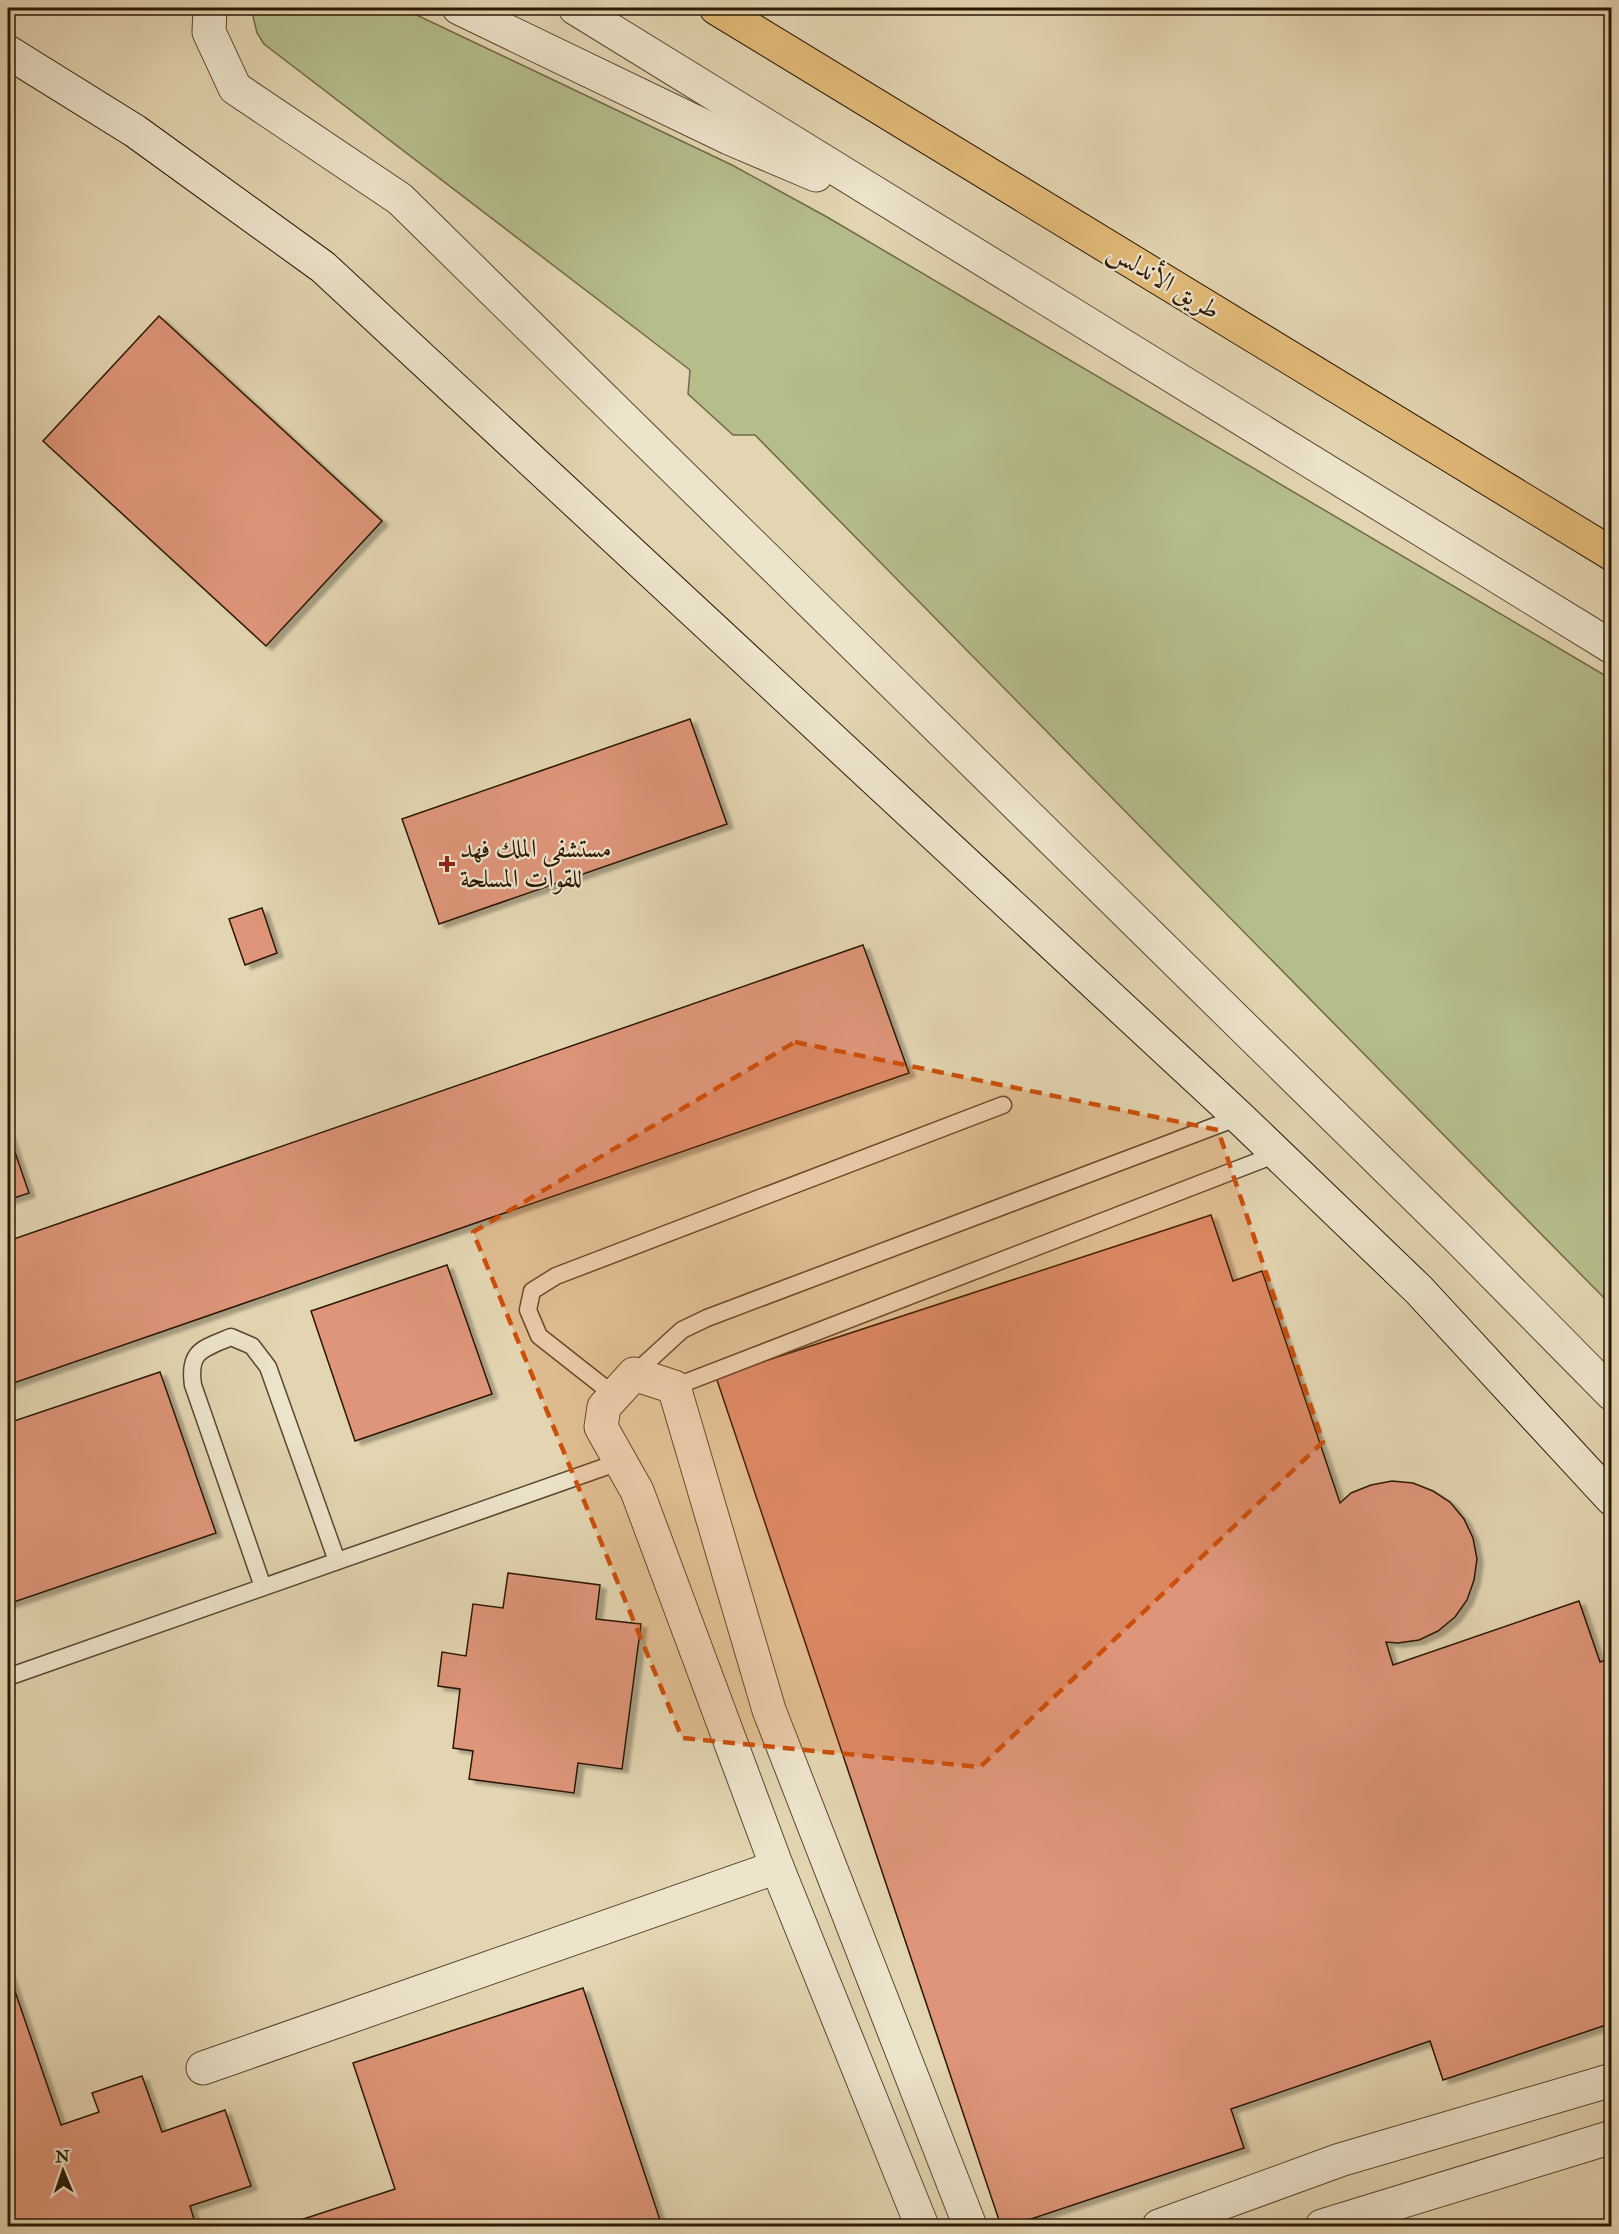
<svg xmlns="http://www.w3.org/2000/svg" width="1619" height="2234" font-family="'IM FELL Double Pica',Amiri,serif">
<defs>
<filter id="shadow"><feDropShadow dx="6" dy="4" stdDeviation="1.5" flood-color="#0004"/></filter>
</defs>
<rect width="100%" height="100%" fill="#e3d5b1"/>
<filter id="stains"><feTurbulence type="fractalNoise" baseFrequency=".00333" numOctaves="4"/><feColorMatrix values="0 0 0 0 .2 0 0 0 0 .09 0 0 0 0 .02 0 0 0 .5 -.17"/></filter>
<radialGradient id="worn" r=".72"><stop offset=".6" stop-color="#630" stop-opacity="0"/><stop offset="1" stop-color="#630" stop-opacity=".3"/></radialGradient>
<polygon fill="#b5bd8a" stroke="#706a47" stroke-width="1.5" points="251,8 402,8 732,165 827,217 1611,679 1611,1305 755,435 733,435 688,394 690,370 264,44 257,33"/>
<g fill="#de9579" stroke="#2a1804" stroke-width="1.5" filter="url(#shadow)">
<polygon points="159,316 382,521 266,646 43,441"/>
<polygon points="690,719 727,824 439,924 402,819"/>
<polygon points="262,908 277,953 245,965 229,919"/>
<polygon points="863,945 909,1073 8,1385 8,1241"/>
<polygon points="8,1132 29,1193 8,1200"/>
<polygon points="1211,1215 1233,1281 1262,1271 1340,1503 1351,1493 1371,1485 1392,1481 1413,1483 1433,1491 1450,1502 1464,1519 1473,1538 1477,1559 1474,1580 1467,1600 1455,1617 1438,1631 1419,1640 1398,1643 1386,1642 1393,1665 1579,1601 1600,1662 1612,1658 1612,2023 1443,2080 1430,2041 1231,2109 1244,2148 1010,2226 1001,2226 716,1377"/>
<polygon points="447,1265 492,1394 355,1441 311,1311"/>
<polygon points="160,1372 216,1533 8,1604 8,1423"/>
<polygon points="508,1573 600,1585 596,1619 641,1624 622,1769 578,1763 574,1793 469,1779 473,1751 453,1748 460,1689 438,1686 442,1652 466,1656 473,1604 503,1608"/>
<polygon points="8,1971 61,2125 99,2112 92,2093 142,2076 162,2132 225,2110 251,2186 190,2206 196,2226 8,2226"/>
<polygon points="583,1988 662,2226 282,2226 395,2189 353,2063"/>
</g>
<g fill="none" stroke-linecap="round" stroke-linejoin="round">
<defs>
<g id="lane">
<polyline points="634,1374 682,1330 707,1318 1239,1117"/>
<polyline points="674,1387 1277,1154"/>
<polyline points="614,1395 539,1336 528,1310 532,1291 556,1276 1003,1105"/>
<path d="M263 1587 193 1385C188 1351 202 1349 231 1337L252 1346 268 1367 337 1561"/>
<polyline points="8,1677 619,1462"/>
</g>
<g id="street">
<polyline points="210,8 209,32 235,88 400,199 1458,1238 1612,1394"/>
<polyline points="459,8 729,138 816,175"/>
<polyline points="575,8 1612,647"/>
<polyline points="203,2068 777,1867"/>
<polyline points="922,2226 777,1867 637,1491 601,1427 604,1407 634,1374 674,1387 769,1710 970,2226"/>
<polyline points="1159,2226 1340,2160 1612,2080"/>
<polyline points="1322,2226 1612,2137"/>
</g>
<polyline id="secondary" points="8,52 135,131 323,267 1239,1117 1419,1290 1612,1499"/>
<polyline id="primary" points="716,8 1612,554"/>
</defs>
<use href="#lane" stroke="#58472f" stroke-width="19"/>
<use href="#street" stroke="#58472f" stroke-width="35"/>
<use href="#secondary" stroke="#2a1804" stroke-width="35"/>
<use href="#primary" stroke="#2a1804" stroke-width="35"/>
<use href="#lane" stroke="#ede4cc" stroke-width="16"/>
<use href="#street" stroke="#ede4cc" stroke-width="33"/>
<use href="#secondary" stroke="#ede4cc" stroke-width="33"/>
<use href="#primary" stroke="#e2ba78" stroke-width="33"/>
</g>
<path fill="#cc4f0b" fill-opacity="0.2" stroke="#cc4f0b" stroke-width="4.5" stroke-dasharray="12 8" stroke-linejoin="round" d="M795 1042 1218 1130 1323 1442 980 1767 682 1738 473 1232Z"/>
<path fill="#8f2418" stroke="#ede4cc" stroke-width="2" d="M444 855h6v6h6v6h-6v6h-6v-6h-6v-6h6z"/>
<g text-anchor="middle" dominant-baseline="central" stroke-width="4.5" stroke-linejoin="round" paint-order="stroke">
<g font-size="26" fill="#2a1804" stroke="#ede4cc">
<text transform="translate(1164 281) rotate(31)">طريق الأندلس</text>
</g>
<g font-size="26" fill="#2a1804" stroke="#ede4cc" text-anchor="start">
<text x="460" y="849">مستشفى الملك فهد<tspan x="460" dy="30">للقوات المسلحة</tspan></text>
</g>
</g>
<rect width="1619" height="2234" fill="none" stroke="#e3d5b1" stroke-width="30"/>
<rect x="9" y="9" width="1601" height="2216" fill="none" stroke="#2a1804" stroke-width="3"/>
<rect x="15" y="15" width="1589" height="2204" fill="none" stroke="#2a1804" stroke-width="1.5"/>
<g transform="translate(63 2171) rotate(358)" stroke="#ede4cc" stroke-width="4.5" paint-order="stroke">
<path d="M0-4.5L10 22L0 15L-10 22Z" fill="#2a1804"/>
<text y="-9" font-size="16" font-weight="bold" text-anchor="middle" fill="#2a1804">N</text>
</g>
<rect width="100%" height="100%" filter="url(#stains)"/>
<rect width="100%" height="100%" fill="url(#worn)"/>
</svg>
